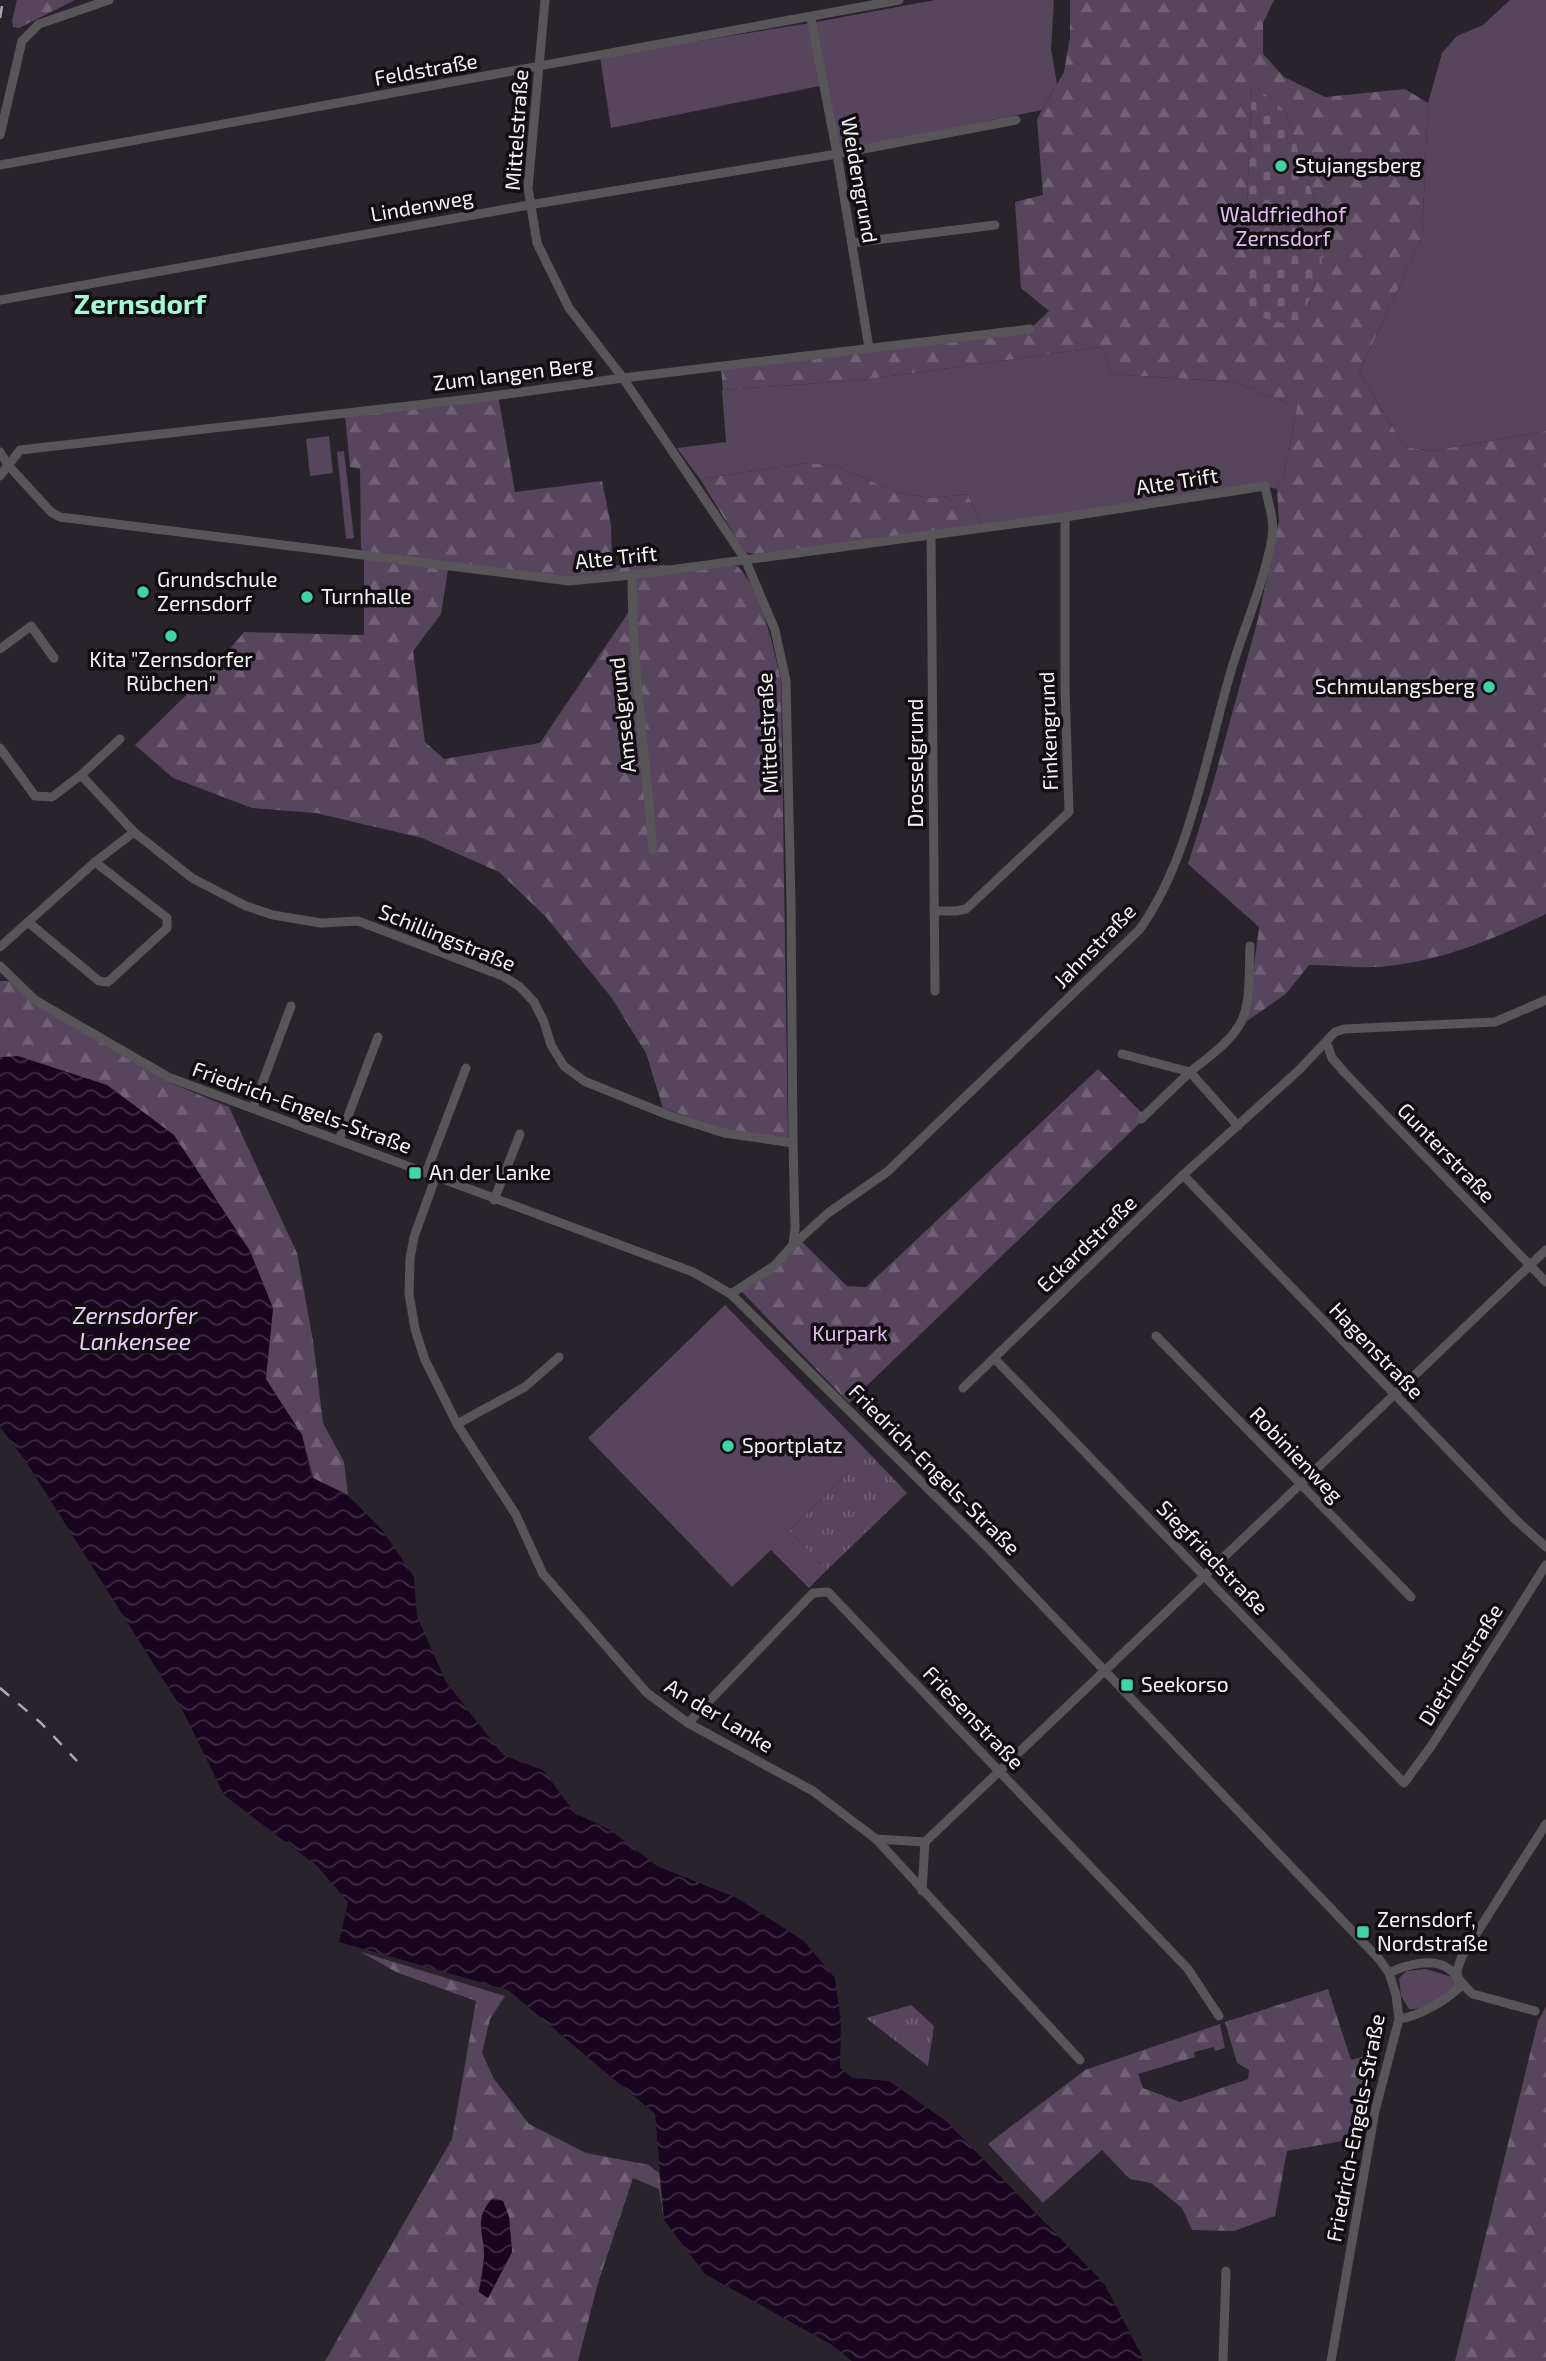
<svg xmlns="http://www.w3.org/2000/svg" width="1546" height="2361" viewBox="0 0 1546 2361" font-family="'Exo 2',sans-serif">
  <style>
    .grass { fill: #56455d }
    .forest { fill: url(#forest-firs); fill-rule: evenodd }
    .cemetery { fill: url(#cemetery-stones) }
    .park { fill: url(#park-tufts) }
    .water { fill: url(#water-waves) }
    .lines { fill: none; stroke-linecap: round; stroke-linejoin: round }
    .minor { stroke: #585559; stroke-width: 9 }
    .rail { stroke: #ada9af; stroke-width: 2.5; stroke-dasharray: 12 12; stroke-linecap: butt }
    .poi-dot { fill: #3ed4a3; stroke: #110e11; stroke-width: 2.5 }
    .labels { text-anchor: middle; stroke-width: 7; stroke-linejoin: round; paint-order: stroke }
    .street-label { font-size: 21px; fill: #f6f2f7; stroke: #110e11 }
    .poi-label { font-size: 21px; fill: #f6f2f7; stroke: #110e11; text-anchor: start }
    .park-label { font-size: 21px; fill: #e7bcf7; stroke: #110e11 }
    .water-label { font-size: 23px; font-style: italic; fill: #efcdfd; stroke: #110e11 }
    .district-label { font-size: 28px; font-weight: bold; fill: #a1fad5; stroke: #110e11 }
  </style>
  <defs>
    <pattern id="forest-firs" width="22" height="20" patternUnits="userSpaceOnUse" patternTransform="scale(1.75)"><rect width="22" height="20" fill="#56455d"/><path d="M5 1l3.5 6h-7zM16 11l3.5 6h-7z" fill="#6f6075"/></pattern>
    <pattern id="cemetery-stones" width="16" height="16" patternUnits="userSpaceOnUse" patternTransform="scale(1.75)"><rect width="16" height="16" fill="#56455d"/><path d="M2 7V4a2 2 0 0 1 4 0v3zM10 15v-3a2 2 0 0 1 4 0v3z" fill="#6f6075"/></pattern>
    <pattern id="park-tufts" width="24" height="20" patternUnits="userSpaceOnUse" patternTransform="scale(1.75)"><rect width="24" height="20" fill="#56455d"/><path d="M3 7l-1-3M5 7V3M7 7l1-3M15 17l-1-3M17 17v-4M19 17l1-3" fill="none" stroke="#6f6075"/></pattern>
    <pattern id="water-waves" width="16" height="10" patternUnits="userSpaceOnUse" patternTransform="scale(1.75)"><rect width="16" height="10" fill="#1a0521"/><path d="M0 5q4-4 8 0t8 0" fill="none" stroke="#3c2a42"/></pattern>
  </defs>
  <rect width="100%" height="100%" fill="#29242b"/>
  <g class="grass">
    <polygon points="935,0 1054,0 1051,49 1057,84 1042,110 840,150 816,22"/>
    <polygon points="1510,0 1546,0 1546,431 1432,451 1405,447 1359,372 1422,237 1428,103 1442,53 1457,36 1483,25"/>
    <polygon points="810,23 820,86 611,128 600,57"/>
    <polygon points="1102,347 1112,374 1235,382 1297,407 1283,478 1277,489 1264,486 982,527 968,494 930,498 896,492 837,466 809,463 700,479 677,448 726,442 722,390 862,380"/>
    <polygon points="329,436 333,473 310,476 306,439"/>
    <polygon points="344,451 354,538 346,539 337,452"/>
    <polygon points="725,1305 869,1453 789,1531 827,1570 809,1588 771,1550 732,1587 588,1438"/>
    <path d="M1426,1969L1455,1978L1456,1984C1447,1996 1424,2011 1409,2009L1401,1996L1399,1978L1407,1971Z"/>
  </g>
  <g class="forest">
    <polygon points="17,0 75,0 19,28 13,27 12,21"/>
    <path d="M1070,0H1274L1263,23V54L1284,77L1325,97L1405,89L1428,103L1422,237L1359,372L1405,447L1432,451L1546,431V914C1498,937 1449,958 1396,965C1368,970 1337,965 1309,965L1286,994L1247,1021L1259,927L1188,864L1212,787L1258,619L1279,521L1277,489L1283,478L1297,407L1235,382L1112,374L1102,347L862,380L723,390L721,369L1030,329L1049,311L1021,288L1015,202L1043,195L1037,119L1064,72L1070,37ZM1252,83L1286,112L1321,221L1246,313V225Z"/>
    <path d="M498,395L515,492L602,481L611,525L612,565L737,566C761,587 774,650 781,681L788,1139L724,1129L663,1108L646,1053L611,997L546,917L499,872L422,838L316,813L252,808L173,778L135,745L214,668L244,632L364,635V556L361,548L360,469L350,467L345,416ZM448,570L570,585L629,578L632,607L540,743L444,759L425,742L413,651L441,614Z"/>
    <polygon points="809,463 837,466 896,492 930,498 968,494 982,527 754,554 745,552 700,479"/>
    <polygon points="0,981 9,981 35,1004 168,1082 229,1107 297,1253 313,1340 323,1423 344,1462 348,1495 314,1480 302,1435 265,1379 273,1308 0,1058"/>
    <polygon points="1098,1069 1146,1117 849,1403 742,1292 802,1242 847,1286 866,1287"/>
    <path d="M361,1952L505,1996L490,2019L482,2053L494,2079L529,2124L586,2153L649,2165L659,2173L664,2220L659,2189L633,2178L598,2283L578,2361H325L452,2139L476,2001L396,1972ZM493,2198L503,2201L509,2217L512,2252L488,2298L479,2291Z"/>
    <polygon points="1328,1989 1351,2060 1373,2054 1358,2138 1287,2151 1275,2216 1234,2231 1192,2230 1182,2208 1151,2183 1130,2179 1102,2150 1043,2203 988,2144 1085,2070 1220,2024 1225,2048 1215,2051 1214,2047 1194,2052 1195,2057 1138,2074 1143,2088 1180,2102 1248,2079 1249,2070 1237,2063 1225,2022"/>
    <polygon points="1546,2007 1546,2361 1455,2361 1538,2021"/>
  </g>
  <polygon class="cemetery" points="1252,83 1286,112 1321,221 1322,271 1297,327 1246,313 1246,225"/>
  <g class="park">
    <polygon points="869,1453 907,1493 827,1570 789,1531"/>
    <polygon points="911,2005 934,2026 928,2066 866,2018"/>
  </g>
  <g class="water">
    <polygon points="18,1056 107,1085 174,1135 250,1251 273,1308 266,1379 302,1435 311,1477 348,1495 383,1531 414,1577 417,1616 446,1682 503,1755 543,1770 575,1813 610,1830 657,1866 737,1898 804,1941 835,1978 841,2022 840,2068 853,2078 889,2081 946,2121 1104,2283 1142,2356 1142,2361 852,2361 832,2345 705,2274 664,2220 655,2114 508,1990 339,1942 348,1902 317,1866 224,1795 182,1709 25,1460 0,1427 0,1057"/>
    <path d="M493,2198L503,2201L509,2217L512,2252L488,2298L479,2292C481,2280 484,2269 484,2257C485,2234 472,2219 493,2198Z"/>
  </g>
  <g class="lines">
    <g class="minor">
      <polyline points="545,0 528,188 537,243 569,308 623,378 745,559 775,630 786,681 791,903 793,1143 795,1228 793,1245"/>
      <polyline points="811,18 837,154 869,348"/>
      <polyline points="0,135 22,41 39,24 109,0"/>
      <polyline points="0,165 899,0"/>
      <polyline points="852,243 995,225"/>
      <polyline points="0,300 529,205 837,154 1016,120"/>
      <path d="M0,452L8,465L51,512L60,517L569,581L632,575L1065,517L1265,486C1268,504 1275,519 1272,538C1264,583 1244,627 1231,671C1207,752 1189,863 1139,930L887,1172L828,1213L793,1245L774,1266L731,1294"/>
      <polyline points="0,476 20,450 478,398 623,378 1030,329"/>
      <polyline points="931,534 935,991"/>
      <path d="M632,575C632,667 646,759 653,850"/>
      <polyline points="0,649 31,626 54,658"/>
      <polyline points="0,748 35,796 52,797 81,775 120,739"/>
      <polyline points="81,775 134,832 192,878 246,906 273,915 321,923 358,921 503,976 520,987 534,1002 544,1022 551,1045 564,1066 584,1081 668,1115 724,1133 793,1143"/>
      <polyline points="934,911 956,911 966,909 1069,812 1065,687 1065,517"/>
      <polyline points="28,922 99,981 108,982 167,928 167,918 95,862"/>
      <polyline points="0,947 95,862 134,832"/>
      <polyline points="0,966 35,1000 168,1077 693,1272 731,1294 986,1546 1379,1959 1389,1973 1396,1995 1399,2019 1375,2111 1331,2361"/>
      <polyline points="1327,1044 1332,1058 1344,1072 1546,1282"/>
      <path d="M1122,1054L1190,1072C1207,1058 1230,1043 1241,1022C1251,1004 1249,967 1250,946"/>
      <polyline points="253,1108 291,1006"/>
      <polyline points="1141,1119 1190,1072 1238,1126"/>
      <polyline points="339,1140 378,1037"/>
      <polyline points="426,1173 466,1068"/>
      <polyline points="1183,1175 1517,1521 1546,1547"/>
      <polyline points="436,1176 414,1237 410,1259 409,1294 415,1329 425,1360 457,1424 516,1515 543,1574 647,1693 688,1723 813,1791 876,1839 1080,2060"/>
      <polyline points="494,1200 520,1134"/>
      <polyline points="1156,1336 1411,1597"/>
      <polyline points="994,1358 1404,1783 1432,1745 1546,1565"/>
      <polyline points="963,1388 1183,1175 1299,1070 1335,1032 1344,1029 1495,1022 1546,1000"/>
      <polyline points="457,1424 525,1387 559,1357"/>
      <polyline points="688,1723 813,1593 828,1592 1188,1969 1219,2016"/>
      <polyline points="876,1839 925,1842 1546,1250"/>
      <polyline points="922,1891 925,1842"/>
      <path d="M1389,1973C1405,1965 1433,1957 1449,1969C1459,1976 1463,1987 1473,1994L1535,2011"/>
      <path d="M1399,2019C1420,2016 1444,2001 1460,1987L1457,1971L1462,1956L1546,1824"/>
      <polyline points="1223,2361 1226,2271"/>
    </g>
    <g class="rail">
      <polyline points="0,18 3,0"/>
      <polyline points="0,1688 41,1723 77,1761"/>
    </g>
  </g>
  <g class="poi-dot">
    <circle cx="1281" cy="166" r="7"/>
    <circle cx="143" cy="592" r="7"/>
    <circle cx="307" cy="597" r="7"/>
    <circle cx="171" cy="636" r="7"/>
    <circle cx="1489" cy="687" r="7"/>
    <rect x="408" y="1166" width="14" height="14" rx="3.5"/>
    <circle cx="728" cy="1446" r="7"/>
    <rect x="1120" y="1678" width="14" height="14" rx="3.5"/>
    <rect x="1356" y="1925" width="14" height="14" rx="3.5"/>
  </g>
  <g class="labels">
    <g class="street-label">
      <text transform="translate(426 70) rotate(-10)" y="7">Feldstraße</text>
      <text transform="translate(517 130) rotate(-86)" y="7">Mittelstraße</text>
      <text transform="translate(859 180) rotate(80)" y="7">Weidengrund</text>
      <text transform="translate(422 206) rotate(-10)" y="7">Lindenweg</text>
      <text transform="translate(513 374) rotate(-7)" y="7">Zum langen Berg</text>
      <text transform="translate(1177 482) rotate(-9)" y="7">Alte Trift</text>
      <text transform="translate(616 558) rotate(-6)" y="7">Alte Trift</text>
      <text transform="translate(623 715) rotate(-96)" y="7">Amselgrund</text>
      <text transform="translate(1049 731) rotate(-92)" y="7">Finkengrund</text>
      <text transform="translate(768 733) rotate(-93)" y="7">Mittelstraße</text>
      <text transform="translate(916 763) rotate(-90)" y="7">Drosselgrund</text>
      <text transform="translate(447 938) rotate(22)" y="7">Schillingstraße</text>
      <text transform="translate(1095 946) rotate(-46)" y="7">Jahnstraße</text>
      <text transform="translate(302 1108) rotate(20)" y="7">Friedrich-Engels-Straße</text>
      <text transform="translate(1446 1153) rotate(46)" y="7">Gunterstraße</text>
      <text transform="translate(1087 1244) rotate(-44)" y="7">Eckardstraße</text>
      <text transform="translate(1376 1351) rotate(46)" y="7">Hagenstraße</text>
      <text transform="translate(1296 1455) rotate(46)" y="7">Robinienweg</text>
      <text transform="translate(934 1470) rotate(45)" y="7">Friedrich-Engels-Straße</text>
      <text transform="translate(1212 1558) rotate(46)" y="7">Siegfriedstraße</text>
      <text transform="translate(1461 1665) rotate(-58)" y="7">Dietrichstraße</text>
      <text transform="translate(719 1716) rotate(31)" y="7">An der Lanke</text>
      <text transform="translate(973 1718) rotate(46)" y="7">Friesenstraße</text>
      <text transform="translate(1356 2128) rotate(-79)" y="7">Friedrich-Engels-Straße</text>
    </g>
    <g class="poi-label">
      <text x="1295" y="173">Stujangsberg</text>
      <text x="157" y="587">Grundschule<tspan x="157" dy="24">Zernsdorf</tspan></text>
      <text x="321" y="604">Turnhalle</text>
      <text x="171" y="667" text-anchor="middle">Kita "Zernsdorfer<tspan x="171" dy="24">Rübchen"</tspan></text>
      <text x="1475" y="694" text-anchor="end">Schmulangsberg</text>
      <text x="429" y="1180">An der Lanke</text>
      <text x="742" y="1453">Sportplatz</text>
      <text x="1141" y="1692">Seekorso</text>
      <text x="1377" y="1927">Zernsdorf,<tspan x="1377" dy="24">Nordstraße</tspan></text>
    </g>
    <g class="park-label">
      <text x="1283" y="222">Waldfriedhof<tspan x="1283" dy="24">Zernsdorf</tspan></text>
      <text x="850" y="1341">Kurpark</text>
    </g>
    <g class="water-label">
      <text x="135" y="1324">Zernsdorfer<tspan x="135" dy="26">Lankensee</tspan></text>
    </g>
    <g class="district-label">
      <text x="140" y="314">Zernsdorf</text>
    </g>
  </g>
</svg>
